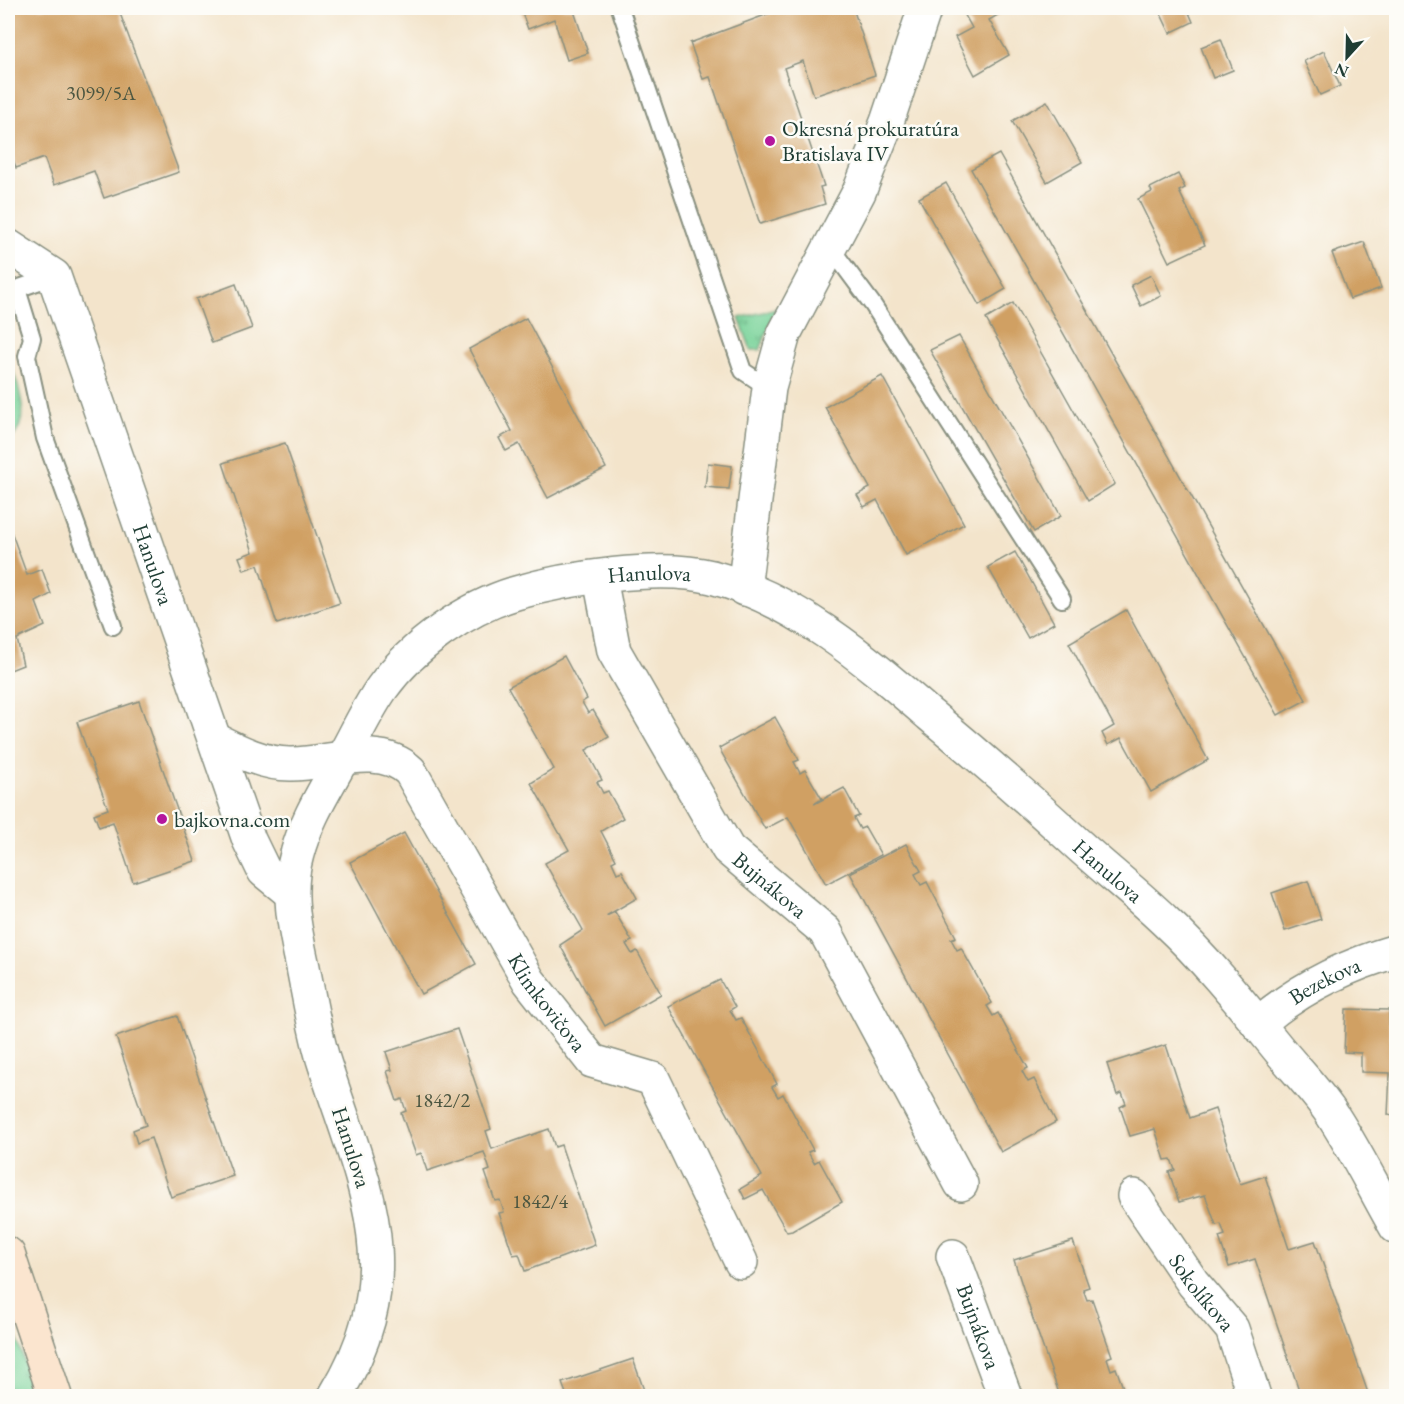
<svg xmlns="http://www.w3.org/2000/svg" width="1404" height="1404" viewBox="0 0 1404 1404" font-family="'EB Garamond',serif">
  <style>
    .grass { fill: url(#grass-tufts); stroke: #4c8867; stroke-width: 1.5 }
    .building { fill: #d0a063 }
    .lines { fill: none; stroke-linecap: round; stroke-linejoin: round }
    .service-casing { stroke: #899080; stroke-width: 20 }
    .minor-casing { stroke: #899080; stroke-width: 36 }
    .secondary-casing { stroke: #899080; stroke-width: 36 }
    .service { stroke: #fff; stroke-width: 16 }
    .minor { stroke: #fff; stroke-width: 33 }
    .secondary { stroke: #fbe5cf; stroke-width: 33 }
    .poi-dot { fill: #b5179e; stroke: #fdfcf7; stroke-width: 2 }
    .labels { text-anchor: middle; stroke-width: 5; stroke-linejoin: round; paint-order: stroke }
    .number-label { font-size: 20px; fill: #4b5640 }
    .poi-label { font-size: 22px; fill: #1f3d34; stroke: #fdfcf7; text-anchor: start }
    .street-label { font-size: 22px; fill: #1f3d34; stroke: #fdfcf7 }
  </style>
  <defs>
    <pattern id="grass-tufts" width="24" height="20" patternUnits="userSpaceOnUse" patternTransform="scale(1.5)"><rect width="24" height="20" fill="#79d39a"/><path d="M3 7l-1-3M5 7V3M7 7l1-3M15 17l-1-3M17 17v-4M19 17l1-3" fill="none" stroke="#63ac7e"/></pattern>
  </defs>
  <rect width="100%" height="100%" fill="#fdfcf7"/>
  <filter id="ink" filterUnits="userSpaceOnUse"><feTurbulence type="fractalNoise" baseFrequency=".0167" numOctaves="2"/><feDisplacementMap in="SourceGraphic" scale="12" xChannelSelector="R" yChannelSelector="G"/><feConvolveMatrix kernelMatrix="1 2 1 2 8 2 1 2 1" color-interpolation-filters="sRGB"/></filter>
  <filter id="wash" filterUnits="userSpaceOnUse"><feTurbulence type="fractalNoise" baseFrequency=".008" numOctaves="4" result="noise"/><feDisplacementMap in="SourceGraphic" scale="24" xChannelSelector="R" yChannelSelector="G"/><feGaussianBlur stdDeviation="1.35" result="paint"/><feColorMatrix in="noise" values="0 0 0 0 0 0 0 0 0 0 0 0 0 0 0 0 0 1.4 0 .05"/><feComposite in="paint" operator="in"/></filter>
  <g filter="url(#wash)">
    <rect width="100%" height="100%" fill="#f3e4cb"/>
    <g class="grass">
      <polygon points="776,309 760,350 751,350 739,318"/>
      <path d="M8,357C18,385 34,419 8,443Z"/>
      <polygon points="8,1309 35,1396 8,1396"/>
    </g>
    <g id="blocks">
      <g class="building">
        <polygon points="8,8 118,8 179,172 104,198 94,171 54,185 44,158 16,168 8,143"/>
        <polygon points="520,8 573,8 588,53 567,60 554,19 528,29"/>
        <polygon points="784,8 853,8 875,75 814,96 803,61 784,68 824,186 820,187 825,204 760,224 710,77 703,79 690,43"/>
        <polygon points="961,8 1008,9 989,20 1009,55 975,75 955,37 972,28"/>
        <polygon points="1158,8 1187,8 1193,22 1170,33"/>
        <polygon points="1221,39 1233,70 1213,78 1201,47"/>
        <polygon points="1324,51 1340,86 1320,95 1304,61"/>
        <polygon points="1047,101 1082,162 1047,182 1012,121"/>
        <polygon points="999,154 1306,700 1278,715 971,169"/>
        <polygon points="1178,174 1185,188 1179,191 1205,245 1169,262 1138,199 1152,192 1150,188"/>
        <polygon points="946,183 1006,289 979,305 919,198"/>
        <polygon points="1364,242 1381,288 1350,299 1332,253"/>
        <polygon points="1151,275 1161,296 1141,306 1131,285"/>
        <polygon points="236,284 252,328 212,343 196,299"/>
        <polygon points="1013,303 1115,484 1088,501 986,319"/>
        <polygon points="526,318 606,468 548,498 519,444 506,451 499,438 512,431 469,349"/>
        <polygon points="959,336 1061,516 1034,532 930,350"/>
        <polygon points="882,376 964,524 906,555 877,500 864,507 857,495 870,488 825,407"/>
        <polygon points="285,443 340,603 277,624 258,565 244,570 239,557 253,552 223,463"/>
        <polygon points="708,463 732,466 729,489 705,487"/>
        <polygon points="8,523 27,575 42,569 51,594 36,602 45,626 17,639 23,665 8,671"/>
        <polygon points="1015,552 1054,623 1028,638 988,567"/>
        <polygon points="1126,610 1208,760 1151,792 1121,738 1108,745 1102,733 1114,726 1069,643"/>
        <polygon points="564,656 587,699 582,702 588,713 593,710 609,737 586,750 602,780 597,782 603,793 608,791 623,818 601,831 616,860 612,862 617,873 622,871 637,898 606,916 615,912 632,941 626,944 632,954 637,951 661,994 605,1026 560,945 583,930 545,863 569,850 531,783 554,769 508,687"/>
        <polygon points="139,701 195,861 133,882 113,822 99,827 94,814 108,809 77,722"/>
        <polygon points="775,717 799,760 794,762 800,773 805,770 822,799 814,804 844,788 859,816 854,818 860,829 865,827 881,855 826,884 788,817 765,829 719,748"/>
        <polygon points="404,833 476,964 421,994 350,862"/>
        <polygon points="906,844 921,871 915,874 921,885 927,882 956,937 951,939 957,950 961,948 992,1003 987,1006 993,1016 998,1013 1028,1068 1022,1071 1028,1082 1034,1079 1056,1122 1001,1152 850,873"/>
        <polygon points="1308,881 1321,919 1285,931 1272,893"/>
        <polygon points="720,980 735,1007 730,1010 736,1020 741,1018 777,1084 772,1087 778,1097 783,1094 813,1150 808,1152 814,1163 819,1160 842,1202 792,1231 787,1232 763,1190 745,1199 740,1189 762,1176 668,1006"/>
        <polygon points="1346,1009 1389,1010 1390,1040 1396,1040 1396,1116 1388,1115 1390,1073 1361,1072 1361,1053 1344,1052"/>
        <polygon points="177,1016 233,1176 171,1197 151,1138 137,1143 133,1130 146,1125 116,1037"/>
        <polygon points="457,1029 491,1129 486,1131 492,1149 549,1129 555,1147 561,1145 595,1245 525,1271 519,1254 513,1255 499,1213 504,1212 500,1200 495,1201 485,1172 490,1170 484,1152 427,1171 421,1153 416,1155 401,1113 406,1111 402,1099 397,1101 387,1071 392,1070 386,1052"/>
        <polygon points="1166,1045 1190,1118 1215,1109 1240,1184 1265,1176 1289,1249 1315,1241 1369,1396 1301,1396 1255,1259 1229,1267 1219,1237 1225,1235 1221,1224 1216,1225 1205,1195 1179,1202 1169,1172 1175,1170 1171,1159 1165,1160 1155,1129 1130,1136 1120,1107 1126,1104 1122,1093 1117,1095 1107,1064"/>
        <polygon points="1073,1241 1089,1287 1083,1289 1087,1300 1092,1299 1112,1356 1107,1358 1111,1370 1116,1368 1126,1396 1060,1396 1033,1319 1014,1260"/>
        <polygon points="633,1359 646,1396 567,1396 562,1383"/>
      </g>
    </g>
  </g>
  <g filter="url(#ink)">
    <use href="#blocks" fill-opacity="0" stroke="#899080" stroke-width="1.5"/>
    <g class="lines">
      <defs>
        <g id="service">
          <polyline points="620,8 743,371 769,388"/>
          <polyline points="830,247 873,305 1062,599"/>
          <polyline points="17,289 32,338 27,356 45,438 113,626"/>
          <polyline points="8,292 54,276"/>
        </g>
        <g id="minor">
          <path id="s1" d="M8,246L54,276L249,840L264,871L291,893"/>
          <path id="s2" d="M600,578L614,651L728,849L825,931L961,1184"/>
          <polyline points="744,589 769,388 784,334 859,192 887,122 925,8"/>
          <path id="s3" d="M216,740C240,752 264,764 290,764C328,765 378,741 410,771L529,981L592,1061L653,1079L741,1262"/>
          <path id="s4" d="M1258,1024C1299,988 1344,966 1396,951"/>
          <path id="s5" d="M1134,1196L1193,1283L1232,1329L1254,1396"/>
          <path id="s6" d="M953,1256L1005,1396"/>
          <path id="s7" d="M335,1396C412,1270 363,1185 323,1059C314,1029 309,997 303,967C295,930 286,892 297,854C306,820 324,792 341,761C355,736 366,711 382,688C413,645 466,608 516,593C567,578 660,564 712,577C797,600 865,659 930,715C978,755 1025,796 1071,838C1102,867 1135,892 1165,921C1206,959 1241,1003 1276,1046C1293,1067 1313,1087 1329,1110C1354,1147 1374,1189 1396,1227"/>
        </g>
        <polyline id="secondary" points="8,1254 55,1396"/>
      </defs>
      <use href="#service" class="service-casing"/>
      <use href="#minor" class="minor-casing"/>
      <use href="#secondary" class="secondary-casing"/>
      <use href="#service" class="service"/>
      <use href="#minor" class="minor"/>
      <use href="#secondary" class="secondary"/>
    </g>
  </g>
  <g class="poi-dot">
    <circle cx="770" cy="141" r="6"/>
    <circle cx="162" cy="819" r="6"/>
  </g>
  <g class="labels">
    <g class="number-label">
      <text x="101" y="100">3099/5A</text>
      <text x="442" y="1107">1842/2</text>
      <text x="540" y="1208">1842/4</text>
    </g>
    <g class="poi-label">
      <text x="782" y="136">Okresná prokuratúra<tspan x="782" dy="25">Bratislava IV</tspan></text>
      <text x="174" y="827">bajkovna.com</text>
    </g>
    <g class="street-label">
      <text dy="8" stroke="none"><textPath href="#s1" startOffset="360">Hanulova</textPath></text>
      <text dy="8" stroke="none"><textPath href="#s7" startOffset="1050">Hanulova</textPath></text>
      <text dy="8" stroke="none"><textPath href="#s7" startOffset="1610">Hanulova</textPath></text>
      <text dy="8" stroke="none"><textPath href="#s2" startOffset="358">Bujnákova</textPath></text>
      <text dy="8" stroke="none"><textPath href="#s4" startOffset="80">Bezekova</textPath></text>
      <text dy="8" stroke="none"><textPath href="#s3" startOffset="472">Klimkovičova</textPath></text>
      <text transform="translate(352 1147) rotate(72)" y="8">Hanulova</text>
      <text dy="8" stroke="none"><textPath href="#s5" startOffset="118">Sokolíkova</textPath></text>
      <text dy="8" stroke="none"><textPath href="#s6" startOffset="75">Bujnákova</textPath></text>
    </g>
  </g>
  <rect width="1404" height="1404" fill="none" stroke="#fdfcf7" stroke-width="30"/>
  <g transform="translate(1347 57) rotate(202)" stroke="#fdfcf7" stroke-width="4.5" paint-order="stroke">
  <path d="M0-4.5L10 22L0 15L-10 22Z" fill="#1f3d34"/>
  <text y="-9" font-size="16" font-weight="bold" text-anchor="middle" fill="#1f3d34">N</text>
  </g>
</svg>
